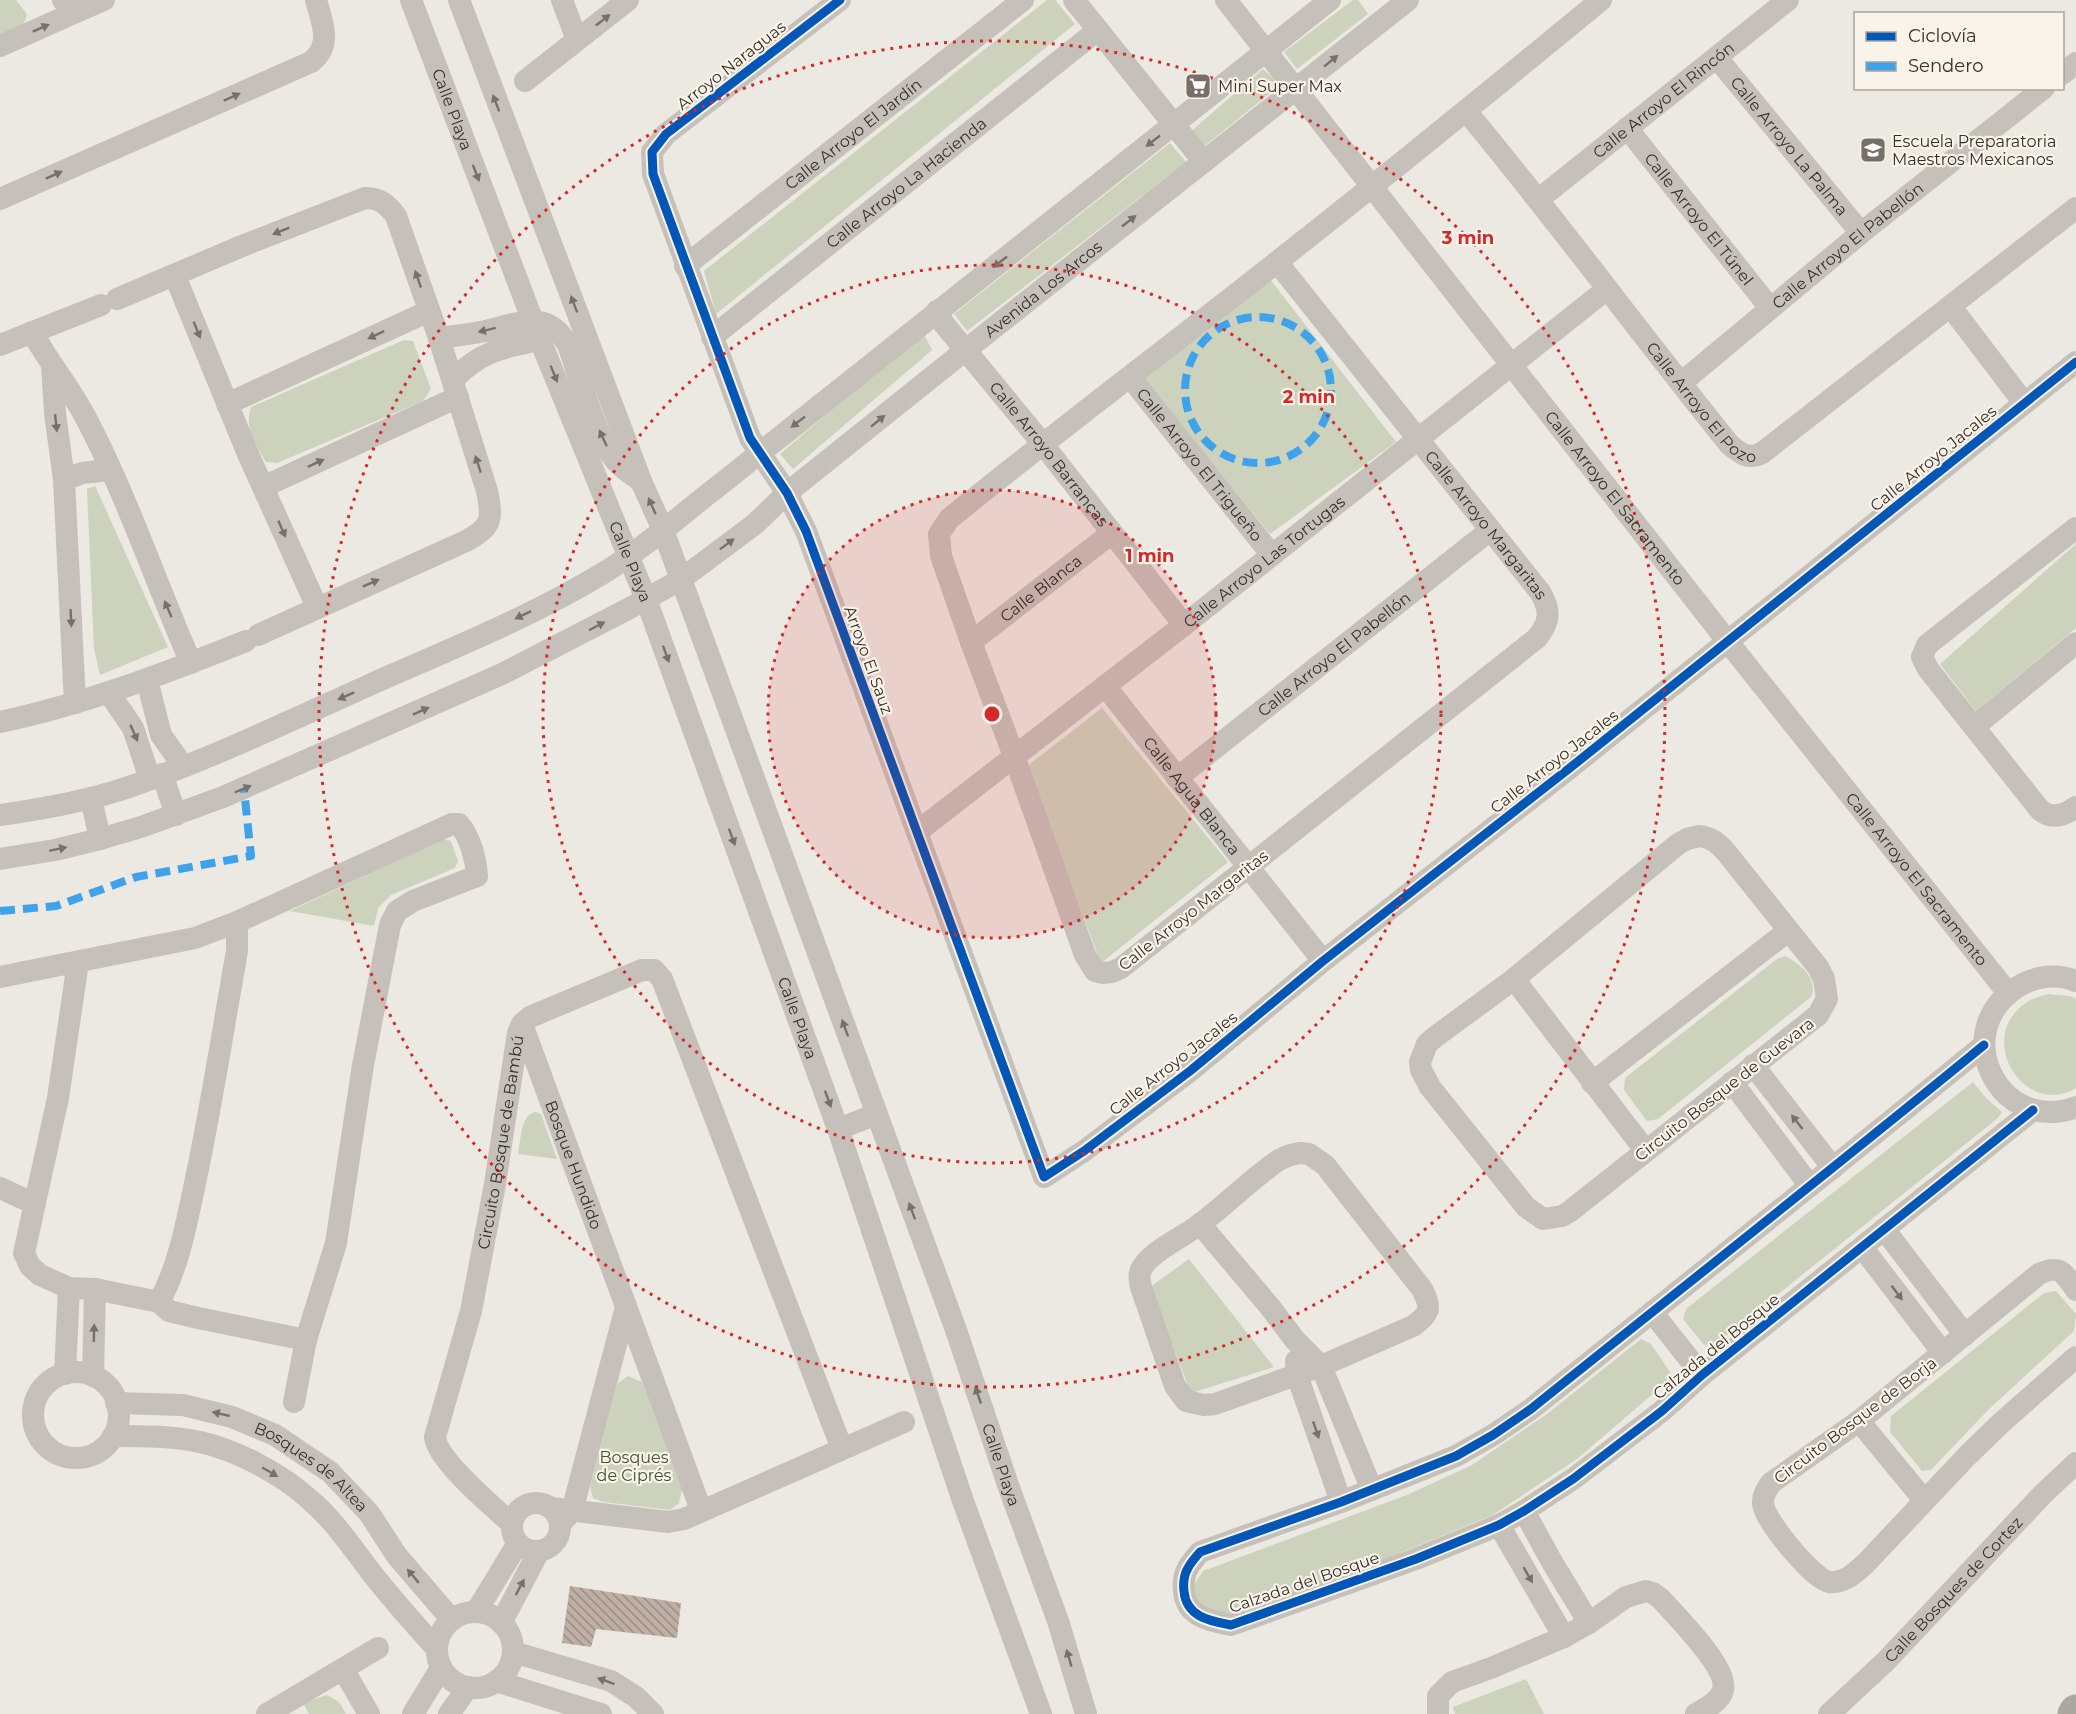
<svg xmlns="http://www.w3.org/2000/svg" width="2076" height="1714" viewBox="0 0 2076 1714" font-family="Montserrat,sans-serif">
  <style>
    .green { fill: #ccd2bc }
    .building { fill: url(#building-back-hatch) }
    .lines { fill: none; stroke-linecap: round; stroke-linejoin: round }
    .minor { stroke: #c6c0ba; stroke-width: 22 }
    .highway { stroke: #aba7a1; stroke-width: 33 }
    .quiet { stroke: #3fa3eb; stroke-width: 8; stroke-dasharray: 15 8; stroke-linecap: butt }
    .cycleway-casing { stroke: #f9f3e9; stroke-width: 13 }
    .cycleway { stroke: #0057b8; stroke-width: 9 }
    .oneway { fill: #77706a }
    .ring { fill: none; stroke: #d62828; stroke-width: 3; stroke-dasharray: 3 6 }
    .labels { text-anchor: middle; stroke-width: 4.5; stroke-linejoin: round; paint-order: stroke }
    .street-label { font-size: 16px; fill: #362e29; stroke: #f9f3e9 }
    .poi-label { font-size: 16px; fill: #362e29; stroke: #f9f3e9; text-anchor: start }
    .park-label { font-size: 16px; fill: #42542d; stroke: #f9f3e9 }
    .centre { fill: #d62828; stroke: #f9f3e9; stroke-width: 3 }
    .ring-label { font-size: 18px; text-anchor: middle; font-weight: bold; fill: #d62828; stroke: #f9f3e9; stroke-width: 4.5; stroke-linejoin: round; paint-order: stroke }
  </style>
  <defs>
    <pattern id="building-back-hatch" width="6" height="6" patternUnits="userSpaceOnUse" patternTransform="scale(1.5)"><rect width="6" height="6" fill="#bfaea4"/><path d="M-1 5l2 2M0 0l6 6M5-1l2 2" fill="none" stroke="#9c8e86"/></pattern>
  </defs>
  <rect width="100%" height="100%" fill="#ece8e2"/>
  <g class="green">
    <polygon points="0,0 16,0 27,14 23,26 0,36"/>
    <polygon points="1047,0 1055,0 1075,24 716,314 704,271"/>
    <polygon points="1353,0 1358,0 1368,14 1297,69 1284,52"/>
    <polygon points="1263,69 1280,85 1202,148 1190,132"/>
    <polygon points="1170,143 1186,162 967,331 954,314"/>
    <polygon points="1269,278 1396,442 1270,534 1141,375"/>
    <polygon points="923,332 932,350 793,469 780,454"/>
    <path d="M404,340L413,341L431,389L423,401L277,463L266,462C255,444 244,428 251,407Z"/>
    <polygon points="95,486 168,647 100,675 94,649 87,489"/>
    <polygon points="2076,544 2076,628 1976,711 1940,664"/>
    <polygon points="1102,708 1228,862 1101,963 1026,767"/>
    <polygon points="444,839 451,841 458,861 455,868 391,895 378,908 374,926 290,911"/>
    <path d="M1785,956C1800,963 1819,980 1811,997L1658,1119L1647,1121L1624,1090L1625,1078L1777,959Z"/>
    <path d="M2048,994L2070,996L2076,999V1088C2025,1119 1973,1038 2027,1002C2033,998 2042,996 2048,994Z"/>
    <polygon points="1973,1082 1986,1098 2002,1112 1998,1118 1717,1343 1704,1345 1683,1319 1686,1309"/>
    <path d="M536,1112L541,1114L557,1159L518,1154C521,1141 520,1114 536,1112Z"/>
    <polygon points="1189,1259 1274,1367 1191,1393 1150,1287"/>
    <polygon points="2056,1291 2076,1314 2074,1331 1988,1410 1931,1470 1922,1471 1890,1432 1891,1416 2044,1293"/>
    <polygon points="1641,1339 1651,1344 1670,1372 1669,1380 1577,1459 1493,1515 1395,1555 1235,1613 1209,1614 1190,1591 1203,1571 1407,1495 1472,1465 1547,1414"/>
    <polygon points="628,1376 642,1382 682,1489 679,1503 670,1510 604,1502 593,1498 590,1487 617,1384"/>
    <polygon points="1526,1679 1544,1714 1455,1714 1453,1707"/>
    <polygon points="327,1695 339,1702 346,1714 309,1714 303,1703"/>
  </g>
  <polygon class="building" points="570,1586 681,1603 677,1638 596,1629 591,1647 562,1643"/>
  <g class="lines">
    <g class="minor">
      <polyline points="63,0 83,9 104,0"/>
      <path id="s1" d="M411,0L540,340L646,599L838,1129L963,1501L1041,1714"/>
      <path id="s2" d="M459,0L641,481L663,530L956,1330L1008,1485L1058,1621L1086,1714"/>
      <polyline points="562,0 577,40"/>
      <polyline points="840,0 666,134 652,152 653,174 750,438 787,493 806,531 1044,1177 1084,1151 1190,1071 1323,961 1571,767 2076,362"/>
      <polyline points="1074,0 1204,162"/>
      <path id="s3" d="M1226,0L1728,642L2008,993"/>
      <polyline points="0,46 83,9"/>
      <path id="s4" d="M1717,58L1861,233"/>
      <polyline points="2062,74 2076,63"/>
      <polyline points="525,81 628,0"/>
      <path id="s5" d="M1466,111C1557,220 1641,335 1730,445C1741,454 1749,460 1762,453L2076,208"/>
      <path id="s6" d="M1627,128L1770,308"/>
      <path d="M0,199L311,62C333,45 322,22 316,0"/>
      <path id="s7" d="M1539,199L1788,0"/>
      <path id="s8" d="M1277,262L1540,592C1551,610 1550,622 1537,638L1121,968L1112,972L1103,973L1095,971L1085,955L1014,756L971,642L941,556L939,534L949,519C1057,431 1168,348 1277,262C1386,176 1494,88 1601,0"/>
      <path id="s9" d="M685,266L1023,0"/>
      <polyline points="175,276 248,454 317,607"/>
      <path d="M117,299L242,246L365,198C380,198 387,204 396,216L439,338L487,491C493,519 492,527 466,541L258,635"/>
      <polyline points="1951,307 2024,403"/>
      <path id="s10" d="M937,311L944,324L1042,443L1184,625"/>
      <path d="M32,332C49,363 72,390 88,422C128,499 156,583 191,663"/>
      <path id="s11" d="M712,337L1098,30"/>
      <path d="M439,338C455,336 470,334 486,331C518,323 548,309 568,345C579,375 596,439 616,461C623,469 632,475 641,481"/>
      <polyline points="0,345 101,305"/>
      <polyline points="52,366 55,413 64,480 75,703"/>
      <path id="s12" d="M1130,377L1271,554"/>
      <path d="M453,380C479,352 503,347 540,340"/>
      <path id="s13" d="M1681,383L1861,233L2044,88"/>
      <polyline points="227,404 429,311"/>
      <polyline points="64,480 82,473 109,470"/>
      <polyline points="263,487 458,397"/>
      <path d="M2076,528L1927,645L1922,657L1928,669L2040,810C2052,820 2065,815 2076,807"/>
      <path id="s14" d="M971,642L1112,533"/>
      <polyline points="147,680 161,735 183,766"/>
      <path id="s15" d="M1105,686L1323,961"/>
      <polyline points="109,693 133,728 150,779"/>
      <path d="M0,722C85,704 166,673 246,641"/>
      <polyline points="1974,727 2076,643"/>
      <polyline points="162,774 176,815"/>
      <path id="s16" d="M1177,778L1489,531"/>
      <polyline points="91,798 100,839"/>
      <path d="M0,815C43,809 88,801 129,787C213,758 294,719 376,682C453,648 533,616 605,572C647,546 683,513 721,484L1330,0"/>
      <path id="s17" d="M917,832L1184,625L1607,289"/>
      <path d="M1699,836C1711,837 1718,843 1726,852L1818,967L1824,979L1827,999L1818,1015L1569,1212L1562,1216L1543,1219L1526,1207L1430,1087L1421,1070L1420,1062L1427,1044L1435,1037L1514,979L1678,844L1687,839Z"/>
      <path id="s18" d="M0,859L55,850L100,839L141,827L223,797L502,674L628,609L680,580L755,524L787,493L967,349L1408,0"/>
      <polyline points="78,962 58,1098 24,1253 30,1266 40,1275 69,1288 95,1289 159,1302 169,1311 198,1318 306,1340"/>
      <path d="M0,977L195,938L237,922L452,824H459C470,837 476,858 477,876L413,901L397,911L390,925L363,1065L336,1243L306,1340L294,1402"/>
      <polyline points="1514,979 1645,1150"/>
      <path d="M2076,981C2057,973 2036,976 2019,986C1946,1031 2000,1136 2076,1107"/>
      <path id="s19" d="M522,1024L701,1510"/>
      <path d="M1984,1045C1834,1168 1682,1288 1531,1409L1493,1435L1456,1456L1341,1502L1200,1552C1196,1557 1191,1562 1188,1568C1184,1574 1183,1584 1184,1591C1186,1617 1210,1621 1231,1625L1416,1559L1499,1525L1524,1511L1573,1479L1662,1411L1702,1375L2033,1110"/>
      <polyline points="1753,1065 1833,1168"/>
      <polyline points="1732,1082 1810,1186"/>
      <polyline points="1592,1083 1788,931"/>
      <polyline points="838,1129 877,1114"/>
      <path d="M1301,1153L1309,1154L1325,1165L1422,1289C1432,1308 1430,1314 1413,1326L1321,1366L1215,1404L1204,1405L1186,1401L1175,1386L1141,1287C1139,1279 1138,1272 1144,1265C1154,1250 1185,1236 1200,1224C1227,1204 1251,1179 1279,1160C1286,1156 1293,1154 1301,1153Z"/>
      <polyline points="0,1188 35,1204"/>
      <polyline points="1200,1224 1270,1307 1295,1340 1321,1366 1372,1490"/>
      <polyline points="1884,1229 1965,1335"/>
      <polyline points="1862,1247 1943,1353"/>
      <path d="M2076,1290C2064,1273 2060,1264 2039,1274L1859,1421L1771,1483C1767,1489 1762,1496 1763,1504C1765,1521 1813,1579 1829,1582C1844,1584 1856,1572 1866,1563L1967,1456L2001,1423L2076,1357"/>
      <path d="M159,1302C178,1268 186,1226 194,1188C211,1109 223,1030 237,951V922"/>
      <polyline points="1652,1312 1702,1375"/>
      <polyline points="1296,1361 1297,1375 1341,1502"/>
      <circle cx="76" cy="1415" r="43"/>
      <polyline points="65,1374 69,1288"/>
      <polyline points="93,1376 95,1289"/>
      <path id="s20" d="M116,1403L183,1405L232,1417L275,1435L330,1472L369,1513L397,1556L452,1620"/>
      <polyline points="1859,1421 1924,1500"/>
      <path d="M113,1436C142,1436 172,1436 200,1442C236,1450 282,1474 309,1499C335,1521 353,1549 374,1576C394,1601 415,1625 437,1649"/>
      <circle cx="536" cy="1527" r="24"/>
      <polyline points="551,1508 668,1522 684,1519 904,1422"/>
      <polyline points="1524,1511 1552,1562 1589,1623"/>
      <polyline points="562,1522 572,1511 626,1307"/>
      <path id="s21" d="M512,1524C493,1507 437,1460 435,1437L471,1311L495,1184L518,1033L522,1024L530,1017L642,970H654L662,979L842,1449"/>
      <polyline points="1499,1525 1564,1637"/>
      <polyline points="476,1612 518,1543"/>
      <circle cx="475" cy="1650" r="38"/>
      <polyline points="501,1623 539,1551"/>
      <polyline points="513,1652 611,1681 636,1697 653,1714"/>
      <polyline points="343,1669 369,1714"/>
      <polyline points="496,1681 601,1714"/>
      <polyline points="267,1714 378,1648"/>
      <polyline points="413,1714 441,1668"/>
      <polyline points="449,1714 468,1687"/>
      <path d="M1438,1714V1696L1452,1682L1491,1668L1564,1637L1589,1623L1626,1597L1646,1591L1653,1593L1661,1599C1676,1616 1729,1668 1723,1690C1720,1702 1706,1708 1696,1714"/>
      <path id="s22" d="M1829,1714L1886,1661L2043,1494L2076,1463"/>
    </g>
    <polyline class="highway" points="2074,1714 2076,1711"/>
    <g class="quiet">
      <circle cx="1258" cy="390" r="73"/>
      <polyline points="0,911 56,906 136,877 251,856 244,789"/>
    </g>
    <defs>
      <g id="cycleway">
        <polyline points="840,0 666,134 652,152 653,174 750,438 787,493 806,531 1044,1177 1084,1151 1190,1071 1323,961 1571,767 2076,362"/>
        <path d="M1984,1045C1834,1168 1682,1288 1531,1409L1493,1435L1456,1456L1341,1502L1200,1552C1196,1557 1191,1562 1188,1568C1184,1574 1183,1584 1184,1591C1186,1617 1210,1621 1231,1625L1416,1559L1499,1525L1524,1511L1573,1479L1662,1411L1702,1375L2033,1110"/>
      </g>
    </defs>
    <use href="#cycleway" class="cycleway-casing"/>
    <use href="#cycleway" class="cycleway"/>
  </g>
  <defs><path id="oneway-solid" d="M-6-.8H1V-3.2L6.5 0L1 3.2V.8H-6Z" transform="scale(1.5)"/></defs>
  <g class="oneway">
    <use href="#oneway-solid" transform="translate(603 20) rotate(-38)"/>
    <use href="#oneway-solid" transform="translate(41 28) rotate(-24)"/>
    <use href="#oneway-solid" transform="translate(1331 61) rotate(-39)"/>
    <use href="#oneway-solid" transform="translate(232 97) rotate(-24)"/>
    <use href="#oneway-solid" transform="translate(496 103) rotate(-111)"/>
    <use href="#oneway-solid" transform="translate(1153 141) rotate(142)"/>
    <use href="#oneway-solid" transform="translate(476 173) rotate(69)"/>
    <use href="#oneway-solid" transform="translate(54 175) rotate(-24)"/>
    <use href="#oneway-solid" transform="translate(1129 221) rotate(-38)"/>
    <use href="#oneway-solid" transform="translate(281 231) rotate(158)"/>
    <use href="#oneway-solid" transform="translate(1000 262) rotate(142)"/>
    <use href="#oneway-solid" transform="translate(418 279) rotate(-109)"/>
    <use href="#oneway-solid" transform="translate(574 304) rotate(-111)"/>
    <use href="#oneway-solid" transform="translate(197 330) rotate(68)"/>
    <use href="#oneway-solid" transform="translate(487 330) rotate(166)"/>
    <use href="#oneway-solid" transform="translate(376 335) rotate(155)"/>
    <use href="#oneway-solid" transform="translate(554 374) rotate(68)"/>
    <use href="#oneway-solid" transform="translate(878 421) rotate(-39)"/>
    <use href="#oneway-solid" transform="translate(798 422) rotate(142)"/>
    <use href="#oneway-solid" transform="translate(56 423) rotate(84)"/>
    <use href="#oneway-solid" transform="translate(603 438) rotate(-115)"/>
    <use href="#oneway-solid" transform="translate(316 463) rotate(-25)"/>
    <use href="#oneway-solid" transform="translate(478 464) rotate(-108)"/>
    <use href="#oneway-solid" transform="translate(652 506) rotate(-114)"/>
    <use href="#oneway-solid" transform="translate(282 529) rotate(66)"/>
    <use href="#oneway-solid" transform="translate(727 544) rotate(-37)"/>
    <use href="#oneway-solid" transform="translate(371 583) rotate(-24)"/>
    <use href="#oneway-solid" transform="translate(168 609) rotate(-113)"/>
    <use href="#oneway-solid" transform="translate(523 615) rotate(154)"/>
    <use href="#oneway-solid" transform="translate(71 618) rotate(87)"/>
    <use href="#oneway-solid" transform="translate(597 626) rotate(-28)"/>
    <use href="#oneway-solid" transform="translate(666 654) rotate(70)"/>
    <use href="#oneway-solid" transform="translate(346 696) rotate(156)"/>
    <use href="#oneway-solid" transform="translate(421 711) rotate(-24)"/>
    <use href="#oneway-solid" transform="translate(134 733) rotate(66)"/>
    <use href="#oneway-solid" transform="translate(243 789) rotate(-23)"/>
    <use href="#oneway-solid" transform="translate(732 837) rotate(70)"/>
    <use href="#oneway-solid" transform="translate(58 849) rotate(-12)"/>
    <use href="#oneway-solid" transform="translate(845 1028) rotate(-110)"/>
    <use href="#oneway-solid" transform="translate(828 1099) rotate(70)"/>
    <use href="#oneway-solid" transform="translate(1797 1122) rotate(-128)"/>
    <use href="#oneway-solid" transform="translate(912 1211) rotate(-110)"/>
    <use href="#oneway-solid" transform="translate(1897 1293) rotate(53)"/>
    <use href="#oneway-solid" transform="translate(94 1333) rotate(-89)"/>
    <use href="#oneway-solid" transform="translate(978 1395) rotate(-109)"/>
    <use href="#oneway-solid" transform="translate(221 1414) rotate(-167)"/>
    <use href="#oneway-solid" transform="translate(1316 1430) rotate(71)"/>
    <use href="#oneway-solid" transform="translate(270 1472) rotate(30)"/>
    <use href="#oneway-solid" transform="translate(1528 1575) rotate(60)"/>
    <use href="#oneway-solid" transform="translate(413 1576) rotate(-130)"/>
    <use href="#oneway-solid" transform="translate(520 1587) rotate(-62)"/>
    <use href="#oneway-solid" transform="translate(1069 1658) rotate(-106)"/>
    <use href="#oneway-solid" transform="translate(606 1681) rotate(-160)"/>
  </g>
  <circle cx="992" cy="714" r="224" fill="#d62828" fill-opacity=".12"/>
  <g class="ring">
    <circle cx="992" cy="714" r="224"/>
    <circle cx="992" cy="714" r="449"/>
    <circle cx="992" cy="714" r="673"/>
  </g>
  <defs>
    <symbol id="supermarket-square" viewBox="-11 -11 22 22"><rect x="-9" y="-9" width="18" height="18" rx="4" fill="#766f6a" stroke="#f9f3e9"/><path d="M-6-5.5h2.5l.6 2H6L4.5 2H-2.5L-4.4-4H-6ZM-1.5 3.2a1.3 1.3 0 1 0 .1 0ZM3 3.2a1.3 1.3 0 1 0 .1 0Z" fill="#fff"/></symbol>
    <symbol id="school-square" viewBox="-11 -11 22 22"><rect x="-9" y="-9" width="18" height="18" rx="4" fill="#766f6a" stroke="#f9f3e9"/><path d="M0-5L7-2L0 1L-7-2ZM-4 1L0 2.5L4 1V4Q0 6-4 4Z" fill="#fff"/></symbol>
  </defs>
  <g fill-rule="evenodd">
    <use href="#supermarket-square" x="1183" y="71" width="30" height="30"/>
    <use href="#school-square" x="1858" y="135" width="30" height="30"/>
  </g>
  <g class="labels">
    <g class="street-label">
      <text transform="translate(731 65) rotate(-38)" y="6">Arroyo Naraguas</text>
      <text dy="6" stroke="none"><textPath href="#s7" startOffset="159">Calle Arroyo El Rincón</textPath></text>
      <text dy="6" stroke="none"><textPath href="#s1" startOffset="117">Calle Playa</textPath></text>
      <text dy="6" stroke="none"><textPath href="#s9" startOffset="214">Calle Arroyo El Jardín</textPath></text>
      <text dy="6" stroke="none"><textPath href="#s4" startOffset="114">Calle Arroyo La Palma</textPath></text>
      <text dy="6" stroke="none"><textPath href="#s11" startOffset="248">Calle Arroyo La Hacienda</textPath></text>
      <text dy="6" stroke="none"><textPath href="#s6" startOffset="116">Calle Arroyo El Túnel</textPath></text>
      <text dy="6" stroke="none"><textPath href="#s13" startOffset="216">Calle Arroyo El Pabellón</textPath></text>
      <text dy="6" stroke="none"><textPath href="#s18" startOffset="1204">Avenida Los Arcos</textPath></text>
      <text dy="6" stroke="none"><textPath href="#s5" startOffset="376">Calle Arroyo El Pozo</textPath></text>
      <text dy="6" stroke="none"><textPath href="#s10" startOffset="182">Calle Arroyo Barrancas</textPath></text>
      <text transform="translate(1933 458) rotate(-39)" y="6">Calle Arroyo Jacales</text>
      <text dy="6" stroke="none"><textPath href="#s12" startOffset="112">Calle Arroyo El Trigueño</textPath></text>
      <text dy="6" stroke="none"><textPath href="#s3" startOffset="632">Calle Arroyo El Sacramento</textPath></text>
      <text dy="6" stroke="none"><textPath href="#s8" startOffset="336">Calle Arroyo Margaritas</textPath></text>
      <text dy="6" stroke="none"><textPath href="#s1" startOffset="603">Calle Playa</textPath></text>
      <text dy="6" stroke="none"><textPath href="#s17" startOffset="440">Calle Arroyo Las Tortugas</textPath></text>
      <text dy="6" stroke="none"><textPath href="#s14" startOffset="88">Calle Blanca</textPath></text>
      <text dy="6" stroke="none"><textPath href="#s16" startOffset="200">Calle Arroyo El Pabellón</textPath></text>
      <text transform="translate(869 660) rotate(70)" y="6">Arroyo El Sauz</text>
      <text transform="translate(1554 761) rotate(-38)" y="6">Calle Arroyo Jacales</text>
      <text dy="6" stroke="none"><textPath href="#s15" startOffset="140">Calle Agua Blanca</textPath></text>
      <text dy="6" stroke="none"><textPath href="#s3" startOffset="1118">Calle Arroyo El Sacramento</textPath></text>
      <text transform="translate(1193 910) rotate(-38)" y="6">Calle Arroyo Margaritas</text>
      <text dy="6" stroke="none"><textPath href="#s1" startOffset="1089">Calle Playa</textPath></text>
      <text transform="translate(1173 1063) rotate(-38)" y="6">Calle Arroyo Jacales</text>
      <text transform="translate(1724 1089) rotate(-38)" y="6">Circuito Bosque de Guevara</text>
      <text dy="6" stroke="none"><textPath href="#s21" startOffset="420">Circuito Bosque de Bambú</textPath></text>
      <text dy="6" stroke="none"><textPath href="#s19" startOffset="150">Bosque Hundido</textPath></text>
      <text transform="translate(1716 1346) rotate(-39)" y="6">Calzada del Bosque</text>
      <text transform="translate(1855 1420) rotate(-37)" y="6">Circuito Bosque de Borja</text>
      <text dy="6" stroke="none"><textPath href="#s2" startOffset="1562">Calle Playa</textPath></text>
      <text dy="6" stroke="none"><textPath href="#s20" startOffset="212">Bosques de Altea</textPath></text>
      <text transform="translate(1304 1582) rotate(-19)" y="6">Calzada del Bosque</text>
      <text dy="6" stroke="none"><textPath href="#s22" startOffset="176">Calle Bosques de Cortez</textPath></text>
    </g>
    <g class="poi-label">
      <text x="1218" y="92">Mini Super Max</text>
      <text x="1892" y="147">Escuela Preparatoria<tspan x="1892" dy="18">Maestros Mexicanos</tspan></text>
    </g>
    <g class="park-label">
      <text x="634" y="1463">Bosques<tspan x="634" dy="18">de Ciprés</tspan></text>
    </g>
  </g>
  <circle cx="992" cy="714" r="9" class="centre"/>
  <g class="ring-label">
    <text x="1468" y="244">3 min</text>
    <text x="1309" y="403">2 min</text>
    <text x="1150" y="562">1 min</text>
  </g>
  <rect x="1854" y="12" width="210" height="78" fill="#f9f3e9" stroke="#aba49c" stroke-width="1.5"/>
  <rect x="1866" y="32" width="30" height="9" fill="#0057b8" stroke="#aba49c" stroke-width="1.5"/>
  <text x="1908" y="42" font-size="18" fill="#362e29">Ciclovía</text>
  <rect x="1866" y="62" width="30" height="9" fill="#3fa3eb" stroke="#aba49c" stroke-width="1.5"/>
  <text x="1908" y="72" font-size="18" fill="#362e29">Sendero</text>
</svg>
